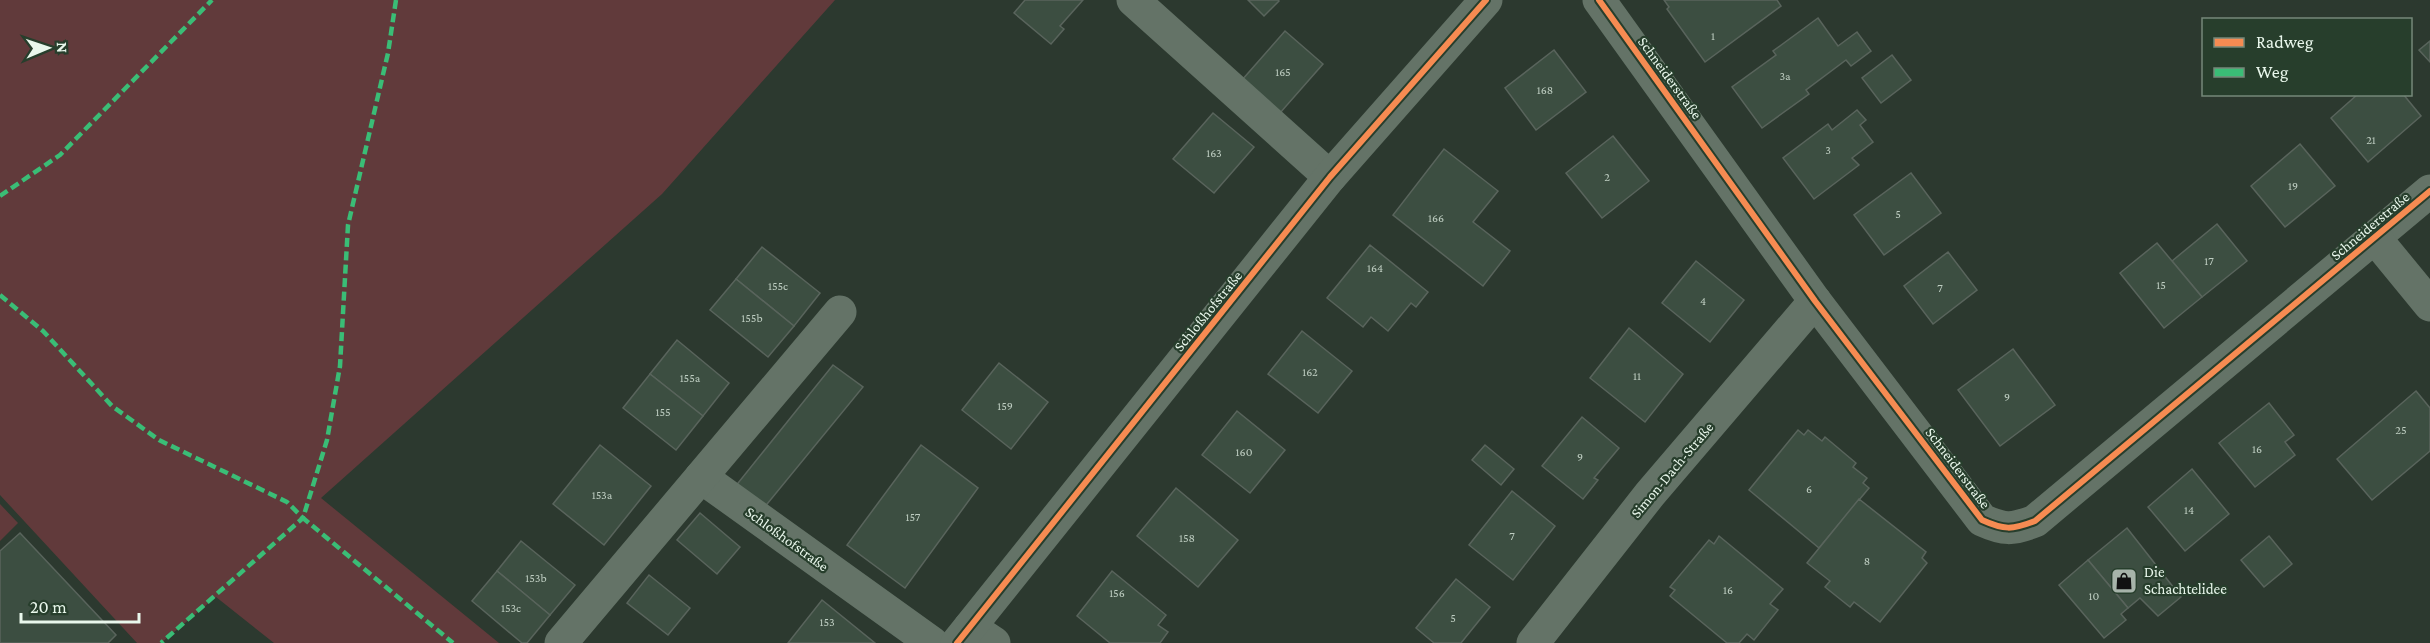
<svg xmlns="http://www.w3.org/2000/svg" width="2430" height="643" viewBox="0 0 2430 643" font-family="'Crimson Pro',serif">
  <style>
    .green { fill: #613a3b }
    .building { fill: #3c4e41; stroke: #59645c; stroke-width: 1.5 }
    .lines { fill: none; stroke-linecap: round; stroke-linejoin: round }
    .minor { stroke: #647367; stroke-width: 33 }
    .quiet { stroke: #3abd76; stroke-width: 4.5; stroke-dasharray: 9 4.5; stroke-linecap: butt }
    .cycleway-casing { stroke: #273e2c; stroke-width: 10 }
    .cycleway { stroke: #f68b52; stroke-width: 6 }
    .labels { text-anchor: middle; stroke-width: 4.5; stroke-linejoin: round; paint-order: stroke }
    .number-label { font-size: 12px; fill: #becdc1 }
    .street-label { font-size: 15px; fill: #e9f7ec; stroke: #273e2c }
    .poi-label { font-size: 15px; fill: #e9f7ec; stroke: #273e2c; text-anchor: start }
  </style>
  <rect width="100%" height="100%" fill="#2c392f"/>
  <g class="green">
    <polygon points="0,0 835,0 662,194 321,498 499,643 274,643 216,597 161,643 137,643 0,495"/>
    <polygon points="0,504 18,523 0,541"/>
  </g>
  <g class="building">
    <polygon points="1025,0 1083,0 1060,26 1064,29 1051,44 1014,13"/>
    <polygon points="1248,0 1278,0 1279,1 1264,16"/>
    <polygon points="1664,0 1777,0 1781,6 1705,62 1667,9 1669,7"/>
    <polygon points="1818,18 1838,46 1857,32 1871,51 1851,66 1846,60 1806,90 1809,94 1762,128 1732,87 1776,55 1773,51"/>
    <polygon points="1285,31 1323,64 1280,113 1242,80"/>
    <polygon points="2430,41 2430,62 2419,50"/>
    <polygon points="1554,50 1586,92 1536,130 1505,88"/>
    <polygon points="1892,55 1911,80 1881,103 1862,78"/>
    <polygon points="2358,94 2403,94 2421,116 2368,162 2331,118"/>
    <polygon points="1857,110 1866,120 1860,125 1873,142 1852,158 1859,165 1814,199 1783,158 1828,124 1832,130"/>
    <polygon points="1213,113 1254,147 1214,193 1173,159"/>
    <polygon points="1613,136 1649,181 1602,218 1566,173"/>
    <polygon points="2300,144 2335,186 2285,227 2251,186"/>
    <polygon points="1444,149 1498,191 1473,222 1510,251 1483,286 1393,215"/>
    <polygon points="1911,173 1941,213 1884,255 1854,215"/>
    <polygon points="2217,224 2247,261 2202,297 2172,261"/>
    <polygon points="2157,243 2202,297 2164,328 2120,273"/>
    <polygon points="1370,245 1428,292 1416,307 1411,303 1388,331 1371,317 1363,327 1327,298"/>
    <polygon points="762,247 820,293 794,326 736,279"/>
    <polygon points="1948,252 1977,290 1933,324 1904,286"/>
    <polygon points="1696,261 1744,300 1710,342 1662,303"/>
    <polygon points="736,279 794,326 768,357 710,310"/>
    <polygon points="1629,328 1683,374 1645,422 1590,378"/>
    <polygon points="1302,331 1352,371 1318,413 1268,374"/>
    <polygon points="677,340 729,383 703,416 650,374"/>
    <polygon points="2013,349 2055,405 2000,446 1958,390"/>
    <polygon points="999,363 1048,402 1011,449 962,410"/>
    <polygon points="833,365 863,387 763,509 734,488"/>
    <polygon points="650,374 703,416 676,450 623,408"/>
    <polygon points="2416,391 2430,408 2430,451 2372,500 2337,459"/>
    <polygon points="2269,403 2294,435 2285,442 2295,455 2255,487 2219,443"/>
    <polygon points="1237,411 1285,450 1250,493 1202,455"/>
    <polygon points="1582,417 1619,448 1594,478 1598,480 1583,499 1542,466"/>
    <polygon points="1798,430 1804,435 1808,430 1822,441 1825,437 1856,463 1853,467 1867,478 1863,483 1869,488 1819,548 1749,490"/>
    <polygon points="600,445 651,486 604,545 553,504"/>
    <polygon points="921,445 978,488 905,588 847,545"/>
    <polygon points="1485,445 1514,469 1501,485 1472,460"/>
    <polygon points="2192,469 2229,514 2185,551 2148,507"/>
    <polygon points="1176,488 1238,540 1198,587 1137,536"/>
    <polygon points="1512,491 1555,526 1513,580 1469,545"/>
    <polygon points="1859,499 1926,552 1922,558 1927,563 1880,622 1854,602 1850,607 1825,587 1830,581 1807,563"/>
    <polygon points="700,513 740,547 717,574 677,540"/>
    <polygon points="2127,528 2181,597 2158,616 2140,598 2128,608 2088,560"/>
    <polygon points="20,533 116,635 108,643 0,643 0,551"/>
    <polygon points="1719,536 1783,589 1770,604 1778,610 1754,640 1747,634 1739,643 1727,643 1670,596 1675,590 1670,587 1709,540 1714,544"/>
    <polygon points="2269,536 2292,564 2264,587 2241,560"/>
    <polygon points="521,541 575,585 550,615 497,571"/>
    <polygon points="2088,560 2128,608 2121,614 2126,620 2104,638 2059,585"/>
    <polygon points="497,571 550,615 527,643 522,643 472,601"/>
    <polygon points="1112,571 1166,615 1158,625 1168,632 1160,643 1110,643 1077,616"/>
    <polygon points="649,575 690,608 668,635 627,603"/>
    <polygon points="1456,579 1490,607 1461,643 1434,643 1416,628"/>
    <polygon points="822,600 875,643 788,643"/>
  </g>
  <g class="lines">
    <g class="minor">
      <polyline points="1133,0 1330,177"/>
      <path d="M1599,0L1815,301L1982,520C2004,530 2012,530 2035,521L2430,191"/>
      <polyline points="2375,238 2430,305"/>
      <polyline points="701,477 932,643"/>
      <polyline points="970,627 994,643"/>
      <polyline points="561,643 840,312"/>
      <polyline points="957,643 1330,177 1486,0"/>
      <polyline points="1533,643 1650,494 1815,301"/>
    </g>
    <g class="quiet">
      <polyline points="396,0 388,53 348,225 340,366 327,440 303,518 453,643"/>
      <polyline points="0,196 60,155 212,0"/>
      <polyline points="0,295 43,331 112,406 159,440 287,502 303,518 161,643"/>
    </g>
    <defs>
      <g id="cycleway">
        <path d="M1599,0L1815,301L1982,520C2004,530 2012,530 2035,521L2430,191"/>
        <polyline points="957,643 1330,177 1486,0"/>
      </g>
    </defs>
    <use href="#cycleway" class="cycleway-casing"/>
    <use href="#cycleway" class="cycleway"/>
  </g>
  <defs>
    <symbol id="shop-square" viewBox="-11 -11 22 22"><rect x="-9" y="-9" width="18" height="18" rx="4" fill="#a7b4aa" stroke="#273e2c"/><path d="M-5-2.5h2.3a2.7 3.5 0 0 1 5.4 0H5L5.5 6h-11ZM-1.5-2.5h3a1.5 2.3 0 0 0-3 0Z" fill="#111"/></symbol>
  </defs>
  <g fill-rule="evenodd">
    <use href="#shop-square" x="2109" y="566" width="30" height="30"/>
  </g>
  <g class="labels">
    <g class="number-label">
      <text x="1713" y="40">1</text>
      <text x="1283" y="76">165</text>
      <text x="1785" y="80">3a</text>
      <text x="1545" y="94">168</text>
      <text x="2371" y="144">21</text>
      <text x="1828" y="154">3</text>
      <text x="1214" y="157">163</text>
      <text x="1607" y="181">2</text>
      <text x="2293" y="190">19</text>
      <text x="1898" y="218">5</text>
      <text x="1436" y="222">166</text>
      <text x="2209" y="265">17</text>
      <text x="1375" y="272">164</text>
      <text x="2161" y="289">15</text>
      <text x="778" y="290">155c</text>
      <text x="1940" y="292">7</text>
      <text x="1703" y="305">4</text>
      <text x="752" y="322">155b</text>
      <text x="1310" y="376">162</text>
      <text x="1637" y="380">11</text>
      <text x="690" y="382">155a</text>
      <text x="2007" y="401">9</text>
      <text x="1005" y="410">159</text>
      <text x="663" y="416">155</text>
      <text x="2401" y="434">25</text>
      <text x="2257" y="453">16</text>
      <text x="1244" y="456">160</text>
      <text x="1580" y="461">9</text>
      <text x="1809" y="493">6</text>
      <text x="602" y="499">153a</text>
      <text x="2189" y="514">14</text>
      <text x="913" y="521">157</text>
      <text x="1512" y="540">7</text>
      <text x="1187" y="542">158</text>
      <text x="1867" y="565">8</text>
      <text x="536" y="582">153b</text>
      <text x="1728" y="594">16</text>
      <text x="1117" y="597">156</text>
      <text x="2094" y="600">10</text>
      <text x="511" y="612">153c</text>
      <text x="1453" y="622">5</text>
      <text x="827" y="626">153</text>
    </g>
    <g class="street-label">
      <text transform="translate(1670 78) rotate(54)" y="5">Schneiderstraße</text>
      <text transform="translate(2370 226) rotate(-40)" y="5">Schneiderstraße</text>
      <text transform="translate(1208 311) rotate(-51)" y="5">Schloßhofstraße</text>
      <text transform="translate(1958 468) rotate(53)" y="5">Schneiderstraße</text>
      <text transform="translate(1672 470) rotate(-50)" y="5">Simon-Dach-Straße</text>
      <text transform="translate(787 539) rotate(36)" y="5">Schloßhofstraße</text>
    </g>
    <g class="poi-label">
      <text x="2144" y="577">Die<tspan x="2144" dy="17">Schachtelidee</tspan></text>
    </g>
  </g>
  <rect x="2202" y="18" width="210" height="78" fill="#273e2c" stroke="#758879" stroke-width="1.5"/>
  <rect x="2214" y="38" width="30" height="9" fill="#f68b52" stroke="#758879" stroke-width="1.5"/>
  <text x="2256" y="48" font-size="18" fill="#e9f7ec">Radweg</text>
  <rect x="2214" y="68" width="30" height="9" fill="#3abd76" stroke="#758879" stroke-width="1.5"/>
  <text x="2256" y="78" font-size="18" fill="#e9f7ec">Weg</text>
  <g transform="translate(48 48) rotate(88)" stroke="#273e2c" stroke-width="4.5" paint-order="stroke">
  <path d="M0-4.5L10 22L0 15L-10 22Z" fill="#e9f7ec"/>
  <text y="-9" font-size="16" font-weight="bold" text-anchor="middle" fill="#e9f7ec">N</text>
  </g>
  <path d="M21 613v9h118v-9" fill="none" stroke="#e9f7ec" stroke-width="3"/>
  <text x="30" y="613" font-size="18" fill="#e9f7ec" stroke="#273e2c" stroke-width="4.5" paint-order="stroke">20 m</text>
</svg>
